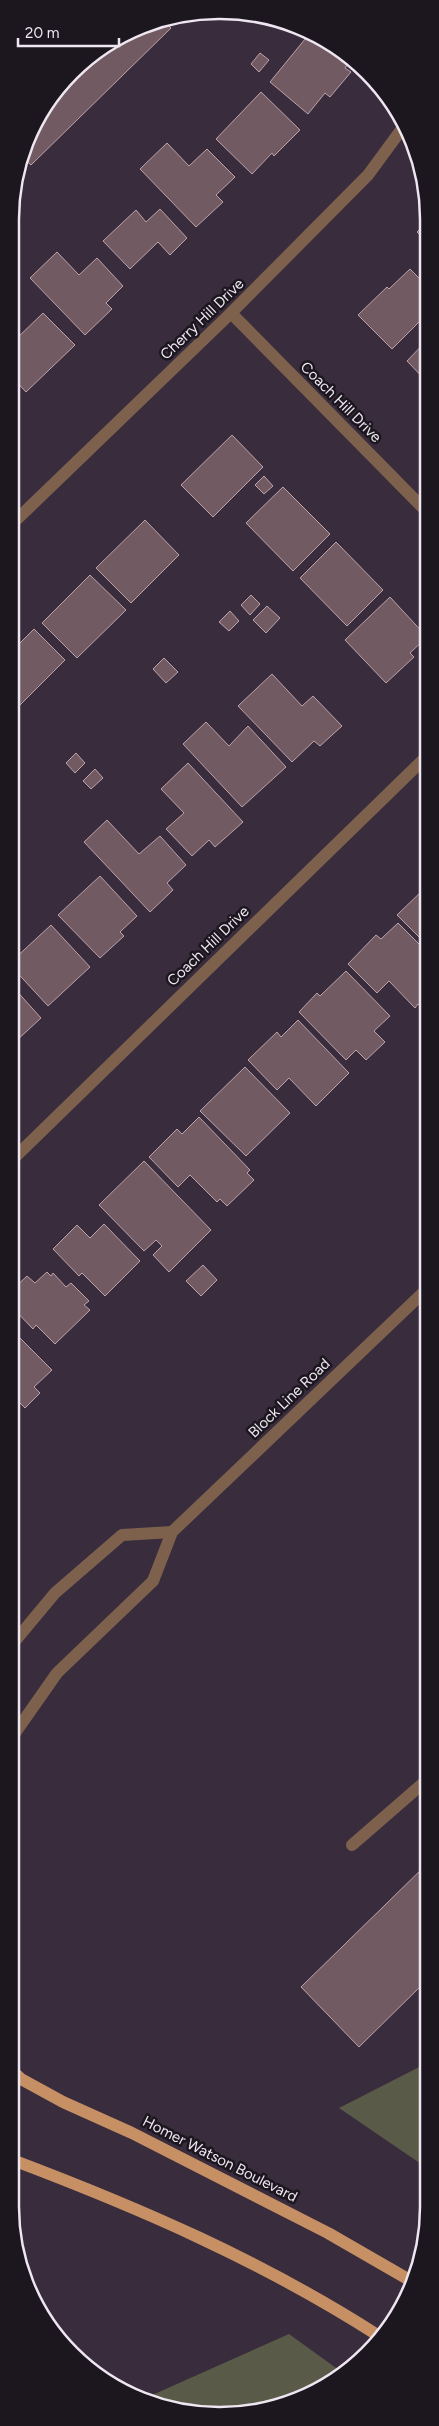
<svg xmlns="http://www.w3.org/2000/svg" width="439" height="2426" viewBox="0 0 439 2426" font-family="Figtree,sans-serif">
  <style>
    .green { fill: #595b48 }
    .building { fill: #725a62; stroke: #bda2aa }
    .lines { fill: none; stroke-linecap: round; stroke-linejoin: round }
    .minor { stroke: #7d614d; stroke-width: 12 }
    .major { stroke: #c78f64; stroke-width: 12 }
    .labels { text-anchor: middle; stroke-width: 5; stroke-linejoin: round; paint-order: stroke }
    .street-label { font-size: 15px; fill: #eee6f1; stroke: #1c171e }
    .rim { fill: none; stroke: #eee6f1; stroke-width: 2.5 }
  </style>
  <rect width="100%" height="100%" fill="#382c3d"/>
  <g class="green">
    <polygon points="427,2063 427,2168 339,2108"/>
    <polygon points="289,2334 343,2373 287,2405 206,2416 141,2400"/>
  </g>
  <g class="building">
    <polygon points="162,19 171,28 31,165 23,158 38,115 92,53"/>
    <polygon points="310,33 348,64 345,68 351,72 330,97 325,93 308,114 270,82"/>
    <polygon points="260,53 269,60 259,72 251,64"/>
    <polygon points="261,92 300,130 274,156 272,153 252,174 216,139"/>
    <polygon points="167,143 189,166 207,149 235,177 216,195 223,202 196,227 140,169"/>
    <polygon points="160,209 187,238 170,255 158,242 130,269 103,241 136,210 146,222"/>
    <polygon points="429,220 429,244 417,232"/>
    <polygon points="57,252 79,275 97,258 123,286 106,303 112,309 85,335 30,278"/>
    <polygon points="410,269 428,287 428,313 392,349 358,315 387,287 389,289"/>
    <polygon points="43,313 75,345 26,392 12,377 12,343"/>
    <polygon points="428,339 428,383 407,361"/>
    <polygon points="232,435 263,467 213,517 181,485"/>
    <polygon points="264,476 273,486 264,494 255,485"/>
    <polygon points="283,487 330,534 293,571 246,523"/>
    <polygon points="145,520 179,555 131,603 96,568"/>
    <polygon points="336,542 383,590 347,626 300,578"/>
    <polygon points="90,575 126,610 77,658 42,623"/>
    <polygon points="251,595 260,604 250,615 241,605"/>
    <polygon points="390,597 427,637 410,653 414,657 386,683 345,640"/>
    <polygon points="267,606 280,618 266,633 253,620"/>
    <polygon points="230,611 239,621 229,631 219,622"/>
    <polygon points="34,629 65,660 15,710 11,706 11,652"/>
    <polygon points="164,658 178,672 166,683 153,669"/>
    <polygon points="272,674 302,706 313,696 342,726 320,746 314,741 292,762 238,706"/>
    <polygon points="206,722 229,746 248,726 286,767 242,807 183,744"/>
    <polygon points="76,753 85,763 75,773 66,763"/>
    <polygon points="188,763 243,822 215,847 209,840 192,856 166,829 184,813 161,789"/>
    <polygon points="95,769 103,778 91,789 83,781"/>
    <polygon points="107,820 139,854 160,836 186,865 167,883 173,890 150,912 84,842"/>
    <polygon points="100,876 137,916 120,932 124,936 100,958 58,915"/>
    <polygon points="424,889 428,893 428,941 425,943 397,915"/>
    <polygon points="398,923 428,953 428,1014 418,1004 415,1008 389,981 377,993 348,964 376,935 381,939"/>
    <polygon points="51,925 90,967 48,1006 11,966 11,962"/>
    <polygon points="346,971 390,1016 374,1031 385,1042 366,1060 356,1050 346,1060 299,1012 317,993 320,996"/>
    <polygon points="14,988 41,1018 15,1042 11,1037 11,990"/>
    <polygon points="298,1020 349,1073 316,1106 289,1078 277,1090 248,1060 277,1032 281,1037"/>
    <polygon points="245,1067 290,1113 246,1156 200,1111"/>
    <polygon points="199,1117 250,1170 247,1173 254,1180 227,1206 220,1199 217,1202 190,1175 178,1187 149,1157 177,1129 182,1134"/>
    <polygon points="144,1161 211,1230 169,1272 153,1255 162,1246 156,1240 144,1251 99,1205"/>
    <polygon points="104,1224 140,1261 105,1296 82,1273 79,1276 53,1249 77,1225 90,1238"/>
    <polygon points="203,1265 217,1280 201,1296 186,1281"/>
    <polygon points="47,1272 51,1276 53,1273 66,1287 71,1283 89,1301 84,1305 90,1310 55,1344 36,1325 33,1329 11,1306 11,1291 27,1276 35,1283"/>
    <polygon points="11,1329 52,1370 34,1387 40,1393 25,1408 11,1394"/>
    <polygon points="428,1630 428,1647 419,1638"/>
    <polygon points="427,1864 427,1980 359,2047 301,1987"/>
  </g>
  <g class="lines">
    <g class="minor">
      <polyline points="231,313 428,513"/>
      <polyline points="11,525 231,313 368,175 404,126"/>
      <polyline points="11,1161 428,755"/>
      <polyline points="10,1647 55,1593 122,1535 172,1532"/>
      <polyline points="10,1740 57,1673 153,1581 172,1532 428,1288"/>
      <polyline points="352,1845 428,1779"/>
    </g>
    <g class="major">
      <polyline points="10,2069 21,2079 63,2102 132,2133 328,2233 413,2282"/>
      <path d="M10,2159C140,2208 262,2261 379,2336"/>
    </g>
  </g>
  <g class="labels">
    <g class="street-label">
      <text transform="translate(202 319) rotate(-44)" y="5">Cherry Hill Drive</text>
      <text transform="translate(341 402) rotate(45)" y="5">Coach Hill Drive</text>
      <text transform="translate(208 946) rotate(-44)" y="5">Coach Hill Drive</text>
      <text transform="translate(289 1398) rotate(-44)" y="5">Block Line Road</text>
      <text transform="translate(220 2159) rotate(27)" y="5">Homer Watson Boulevard</text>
    </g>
  </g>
  <path d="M0 0H439V2426H0ZM219 19H220A200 200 0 0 1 420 219V2207A200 200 0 0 1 220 2407H219A200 200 0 0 1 19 2207V219A200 200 0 0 1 219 19Z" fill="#1c171e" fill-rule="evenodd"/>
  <path class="rim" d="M219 19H220A200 200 0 0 1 420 219V2207A200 200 0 0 1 220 2407H219A200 200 0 0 1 19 2207V219A200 200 0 0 1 219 19Z"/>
  <path d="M18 38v8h101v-8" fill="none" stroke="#eee6f1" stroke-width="2.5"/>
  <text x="25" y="38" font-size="15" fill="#eee6f1" stroke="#1c171e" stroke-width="4" paint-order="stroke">20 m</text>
</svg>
